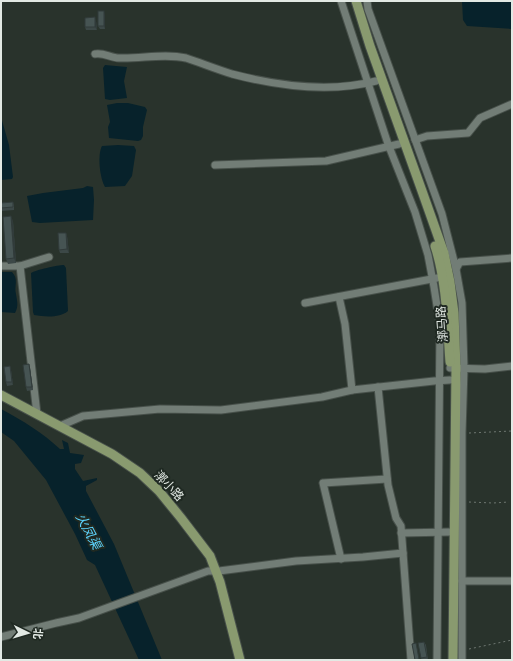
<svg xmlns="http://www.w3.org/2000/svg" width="513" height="661" viewBox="0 0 513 661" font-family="Montserrat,'Noto Sans SC',sans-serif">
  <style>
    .water { fill: #07222b }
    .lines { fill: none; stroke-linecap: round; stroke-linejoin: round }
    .minor-casing { stroke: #47504a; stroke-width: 9 }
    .major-casing { stroke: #47504a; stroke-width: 11 }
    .path { stroke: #6e7771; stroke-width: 1; stroke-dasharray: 2 3; stroke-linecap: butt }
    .minor { stroke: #727d76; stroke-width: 7 }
    .major { stroke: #899a6f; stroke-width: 9 }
    .wall { fill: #3c4847 }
    .shaded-wall { fill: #313b3a }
    .building { fill: #465453; stroke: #313b3a }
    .labels { text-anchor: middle; stroke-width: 4; stroke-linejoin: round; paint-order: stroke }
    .street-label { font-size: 12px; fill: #e2e9e4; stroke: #1f2922 }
    .water-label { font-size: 13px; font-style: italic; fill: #5dd6ff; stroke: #1f2922 }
  </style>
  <rect width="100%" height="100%" fill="#29332c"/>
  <g class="water">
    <polygon points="462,1 512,1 512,29 467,26 463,20"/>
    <polygon points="105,65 127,67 124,81 127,98 110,100 105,99 103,68"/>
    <polygon points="117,103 128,103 145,107 147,110 143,127 143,136 141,140 138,141 109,138 108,127 110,122 107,105"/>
    <polygon points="1,117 9,145 13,177 12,179 1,180"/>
    <path d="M118,145L134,146L136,150L132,176L125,186L105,187C100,179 97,155 102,146Z"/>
    <polygon points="87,186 93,187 94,200 93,220 40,223 32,222 27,196 43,193 83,188"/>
    <path d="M64,265L66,268L68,311C60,318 45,317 34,315L33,312L31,273C35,270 58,265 64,265Z"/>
    <path d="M1,272H12C19,279 14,286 16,294C17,301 19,306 15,313L1,312Z"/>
    <path d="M1,409C22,420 43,433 60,449H64L62,440L68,443L70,453L84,455L81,463L75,464V469L83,481L97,478V480L86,486V491L114,544L162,660H139L95,565L87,560L75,534L46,480L14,441L1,432Z"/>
  </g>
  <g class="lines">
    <defs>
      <g id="minor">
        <polyline points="341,1 388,144 415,212 428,255 434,287 440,325 437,660"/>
        <polyline points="367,1 368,9 442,214 456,269 462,303 464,368 462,433 462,660"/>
        <path d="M95,54C103,52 111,58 119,58C141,59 164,53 186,58C201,63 216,69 232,74C278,86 330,93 376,81"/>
        <polyline points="415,140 427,136 468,133 480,118 512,104"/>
        <polyline points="215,165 326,161 399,144"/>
        <polyline points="1,266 20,266 49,257"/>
        <polyline points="20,266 37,414"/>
        <polyline points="456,269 460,262 512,258"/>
        <polyline points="339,297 345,324 352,390"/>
        <polyline points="305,303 437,278"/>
        <polyline points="450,368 485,369 512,366"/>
        <polyline points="378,387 388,485 396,518 401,526 411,660"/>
        <polyline points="60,426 83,416 160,409 221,410 322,397 352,390 434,381 450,380"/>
        <polyline points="401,533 449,532"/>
        <polyline points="341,559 323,483 387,479"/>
        <polyline points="462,581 512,581"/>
        <polyline points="1,637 56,623 79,618 208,571 219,571 296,561 363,557 403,553"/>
      </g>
      <g id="major">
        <polyline points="356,1 370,46 422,191 444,253 450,282 454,313 456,368 453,660"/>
        <path d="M435,246C447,283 447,323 450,362"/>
        <polyline points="1,395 112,454 140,473 159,491 181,518 210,556 220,582 240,660"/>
      </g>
    </defs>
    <use href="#minor" class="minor-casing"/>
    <use href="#major" class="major-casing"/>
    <g class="path">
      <polyline points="469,433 512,431"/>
      <polyline points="469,502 493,503 509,502"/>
      <polyline points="469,649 512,640"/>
    </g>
    <use href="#minor" class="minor"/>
    <use href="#major" class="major"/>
  </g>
  <g class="wall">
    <polygon points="105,15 105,29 100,29 98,26"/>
    <polygon points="96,21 97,30 86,30 85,27"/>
    <polygon points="13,202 14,205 14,210 1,211 1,203"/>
    <polygon points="13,221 16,263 8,264 6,259"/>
    <polygon points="66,233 67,236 69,253 60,253 59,250"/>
    <polygon points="29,364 30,368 33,390 27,391 26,387"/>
    <polygon points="11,370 13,385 7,386 6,382"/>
    <polygon points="424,642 426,645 428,660 422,660 421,658"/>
  </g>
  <g class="shaded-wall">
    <polygon points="104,11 105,15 105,29 104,26"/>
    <polygon points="95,17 96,21 97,30 95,27"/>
    <polygon points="11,216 13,221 16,263 14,258"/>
    <polygon points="66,233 67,236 69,253 67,249"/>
    <polygon points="29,364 30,368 33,390 32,387"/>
    <polygon points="10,366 11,370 13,385 12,382"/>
  </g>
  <g class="building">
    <rect x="98" y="11" width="6" height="15"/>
    <polygon points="95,17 95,27 85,27 85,18"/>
    <polygon points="13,202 13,207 1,208 1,203"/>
    <polygon points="11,216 14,258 6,259 3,217"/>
    <polygon points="58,233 66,233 67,249 59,250"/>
    <polygon points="29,364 32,387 26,387 23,365"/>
    <polygon points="10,366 12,382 6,382 4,367"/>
    <polygon points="424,642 427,657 421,658 418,643"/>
    <polygon points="416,643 419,659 415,660 412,644"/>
  </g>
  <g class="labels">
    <g class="street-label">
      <text transform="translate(442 324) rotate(-94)" y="4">漷马路</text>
      <text transform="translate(169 486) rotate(47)" y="4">漷小路</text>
    </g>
    <g class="water-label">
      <text transform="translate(89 531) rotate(62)" y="5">火凤渠</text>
    </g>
  </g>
  <rect width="513" height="661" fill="none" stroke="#e2e9e4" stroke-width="4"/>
  <g transform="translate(28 633) rotate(95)" stroke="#1f2922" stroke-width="3" paint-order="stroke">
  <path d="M0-3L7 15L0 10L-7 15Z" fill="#e2e9e4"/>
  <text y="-6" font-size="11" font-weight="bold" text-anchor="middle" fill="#e2e9e4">北</text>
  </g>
</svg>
